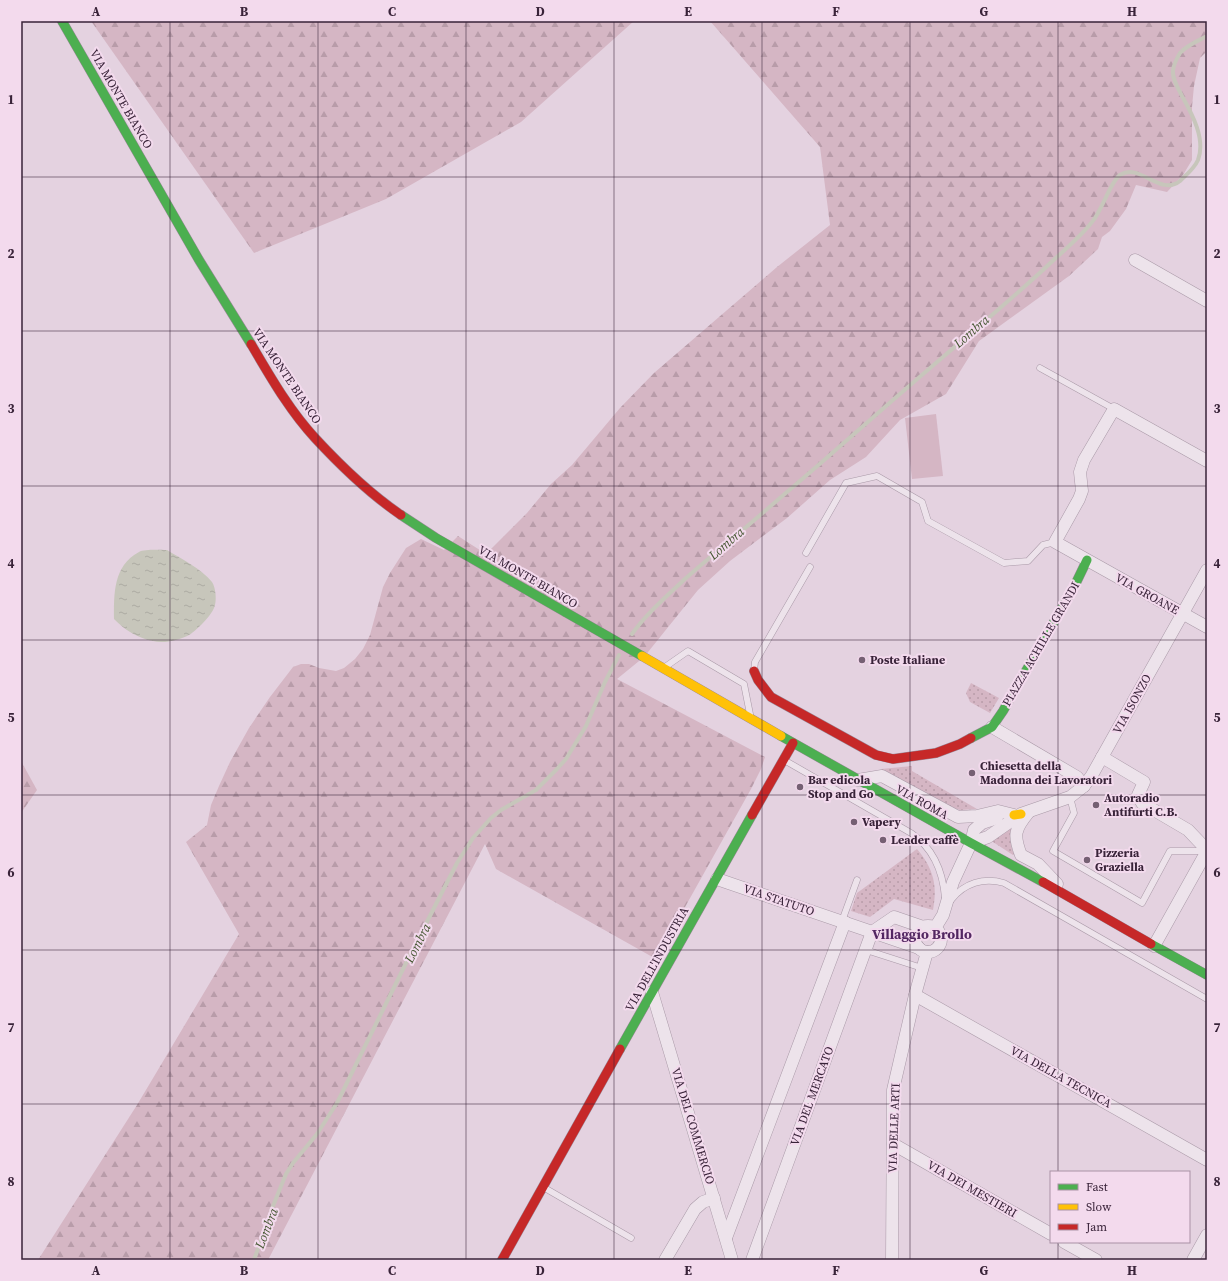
<svg xmlns="http://www.w3.org/2000/svg" width="1228" height="1281" viewBox="0 0 1228 1281" font-family="'Source Serif 4',serif">
  <style>
    .grass { fill: url(#grass-dots) }
    .forest { fill: url(#forest-firs) }
    .garden { fill: #d5b6c4 }
    .water { fill: url(#water-ripples) }
    .lines { fill: none; stroke-linecap: round; stroke-linejoin: round }
    .stream { stroke: #c7c6bb; stroke-width: 4 }
    .lane-casing { stroke: #aa9aa8; stroke-width: 7 }
    .street-casing { stroke: #aa9aa8; stroke-width: 13 }
    .fast-casing { stroke: #9a8a98; stroke-width: 10 }
    .slow-casing { stroke: #9a8a98; stroke-width: 10 }
    .jam-casing { stroke: #9a8a98; stroke-width: 10 }
    .lane { stroke: #ede3eb; stroke-width: 6 }
    .street { stroke: #ede3eb; stroke-width: 12 }
    .fast { stroke: #4caf50; stroke-width: 9 }
    .slow { stroke: #ffc107; stroke-width: 9 }
    .jam { stroke: #c62828; stroke-width: 9 }
    .grid { fill: none; stroke: #392339; stroke-width: 1; stroke-opacity: 0.55 }
    .poi-dot { fill: #756073; stroke: #f3daed; stroke-width: 1.5 }
    .labels { text-anchor: middle; stroke-width: 4; stroke-linejoin: round; paint-order: stroke }
    .street-label { font-size: 12px; fill: #392339; stroke: #f3daed }
    .poi-label { font-size: 12px; font-weight: bold; fill: #392339; stroke: #f3daed; text-anchor: start }
    .water-label { font-size: 13px; font-style: italic; fill: #465733; stroke: #f3daed }
    .quarter-label { font-size: 14px; font-weight: bold; fill: #532662; stroke: #f3daed }
    .neatline { fill: none; stroke: #392339; stroke-width: 1.5 }
    .grid-label { font-size: 13px; text-anchor: middle; font-weight: bold; fill: #392339 }
  </style>
  <defs>
    <pattern id="grass-dots" width="8" height="8" patternUnits="userSpaceOnUse"><rect width="8" height="8" fill="#d5b6c4"/><path d="M2 2h.1M6 6h.1" fill="none" stroke="#b89ca9" stroke-width="1.8" stroke-linecap="round"/></pattern>
    <pattern id="forest-firs" width="22" height="20" patternUnits="userSpaceOnUse"><rect width="22" height="20" fill="#d5b6c4"/><path d="M5 1l3.5 6h-7zM16 11l3.5 6h-7z" fill="#b89ca9"/></pattern>
    <pattern id="water-ripples" width="26" height="14" patternUnits="userSpaceOnUse"><rect width="26" height="14" fill="#c7c6bb"/><path d="M2 4q2-2 4 0t4 0M15 11q2-2 4 0t4 0" fill="none" stroke="#acaaa2"/></pattern>
  </defs>
  <rect width="100%" height="100%" fill="#e4d2e0"/>
  <g class="grass">
    <polygon points="971,683 999,698 990,713 970,702 966,693"/>
    <polygon points="912,766 912,771 977,809 960,810 946,806 881,769"/>
    <path d="M1012,827C1010,837 1010,845 1014,854L1013,855L993,842L992,841Z"/>
    <path d="M917,849C933,868 938,885 933,910L894,899L870,917L851,911L857,893Z"/>
  </g>
  <g class="forest">
    <polygon points="91,21 634,21 521,122 386,199 254,253"/>
    <polygon points="710,21 1207,21 1207,51 1200,58 1194,86 1192,107 1192,160 1183,175 1167,192 1136,185 1126,209 1110,231 1102,237 1098,249 1069,276 979,341 946,394 900,420 866,457 830,480 787,518 730,561 698,590 644,657 617,679 765,757 761,769 751,789 656,959 496,869 485,844 268,1260 38,1260 137,1105 239,934 186,842 207,825 211,805 219,786 230,762 249,728 270,697 293,667 301,664 309,664 319,668 336,671 344,668 355,659 363,649 370,635 383,587 390,573 406,548 421,539 444,550 458,536 486,554 527,513 551,484 572,465 620,408 654,373 777,267 830,225 820,147"/>
    <polygon points="21,761 37,790 21,813"/>
  </g>
  <polygon class="garden" points="936,414 943,476 912,479 905,418"/>
  <path class="water" d="M167,550C180,558 202,569 212,582C216,588 217,602 214,608C211,616 196,631 189,635C179,640 164,644 153,641C137,638 125,630 114,619C114,594 113,566 139,552C144,549 160,550 167,550Z"/>
  <g class="lines">
    <g class="stream">
      <path d="M632,634C647,613 667,596 686,578C717,551 749,525 780,498C823,462 865,424 908,387C953,348 999,310 1043,270C1059,254 1078,240 1092,222C1102,211 1110,182 1120,175C1140,162 1160,197 1180,181C1186,175 1194,169 1198,160C1206,139 1192,114 1182,96C1178,88 1172,79 1173,70C1174,64 1177,58 1180,53C1187,45 1198,41 1207,36"/>
      <polyline points="254,1260 273,1206 286,1174 293,1163 317,1134 337,1103 410,955 457,863 473,838 491,818 501,810 536,790 557,769 566,759 586,726 605,682 619,655"/>
    </g>
    <defs>
      <g id="lane">
        <polyline points="1040,368 1114,409"/>
        <polyline points="806,553 846,483 877,476 922,502 928,521 1004,563 1028,561 1043,545 1055,542"/>
        <polyline points="665,667 688,651 744,684 750,714"/>
        <polyline points="754,671 755,662 810,567"/>
        <path d="M784,760L911,833C933,848 943,872 945,898"/>
        <polyline points="1070,797 1074,813 1053,851 1142,903 1170,851 1206,851"/>
        <path d="M951,900C964,883 984,877 1004,883L1207,999"/>
        <polyline points="842,921 857,880"/>
        <polyline points="866,950 922,968"/>
        <polyline points="543,1187 631,1238"/>
      </g>
      <g id="street">
        <polyline points="1135,260 1207,301"/>
        <polyline points="1207,461 1114,409 1084,460 1080,472 1082,491 1079,499 1055,542 1207,627"/>
        <polyline points="992,727 1077,777 1084,786"/>
        <polyline points="1102,757 1144,782 1138,795 1142,803 1188,830 1207,850"/>
        <polyline points="858,780 882,776 958,817 977,816 998,811 1014,815"/>
        <path d="M1028,813C1015,829 1013,835 1021,855L1038,864L1057,884"/>
        <polyline points="971,843 988,837 1021,814 1070,797 1084,786 1092,775 1207,570"/>
        <polyline points="717,879 919,948"/>
        <circle cx="928" cy="939" r="13"/>
        <polyline points="935,928 943,915 953,882 971,843 974,830 982,823 997,818"/>
        <polyline points="872,932 894,917 923,927"/>
        <polyline points="1154,946 1207,851"/>
        <polyline points="652,992 732,1260"/>
        <polyline points="915,995 1207,1160"/>
        <polyline points="893,1144 1051,1234"/>
        <polyline points="726,1238 845,922"/>
        <polyline points="1064,1242 1096,1260"/>
        <polyline points="665,1260 695,1209 703,1202 714,1198"/>
        <polyline points="752,1260 872,932"/>
        <polyline points="892,1260 893,1090 915,995 927,952"/>
        <polyline points="1193,1260 1207,1235"/>
      </g>
      <g id="fast">
        <polyline points="62,21 199,260 251,344"/>
        <polyline points="401,515 436,538 642,656"/>
        <polyline points="781,736 971,843 1043,882"/>
        <polyline points="971,738 992,727 1003,711 1074,587 1087,560"/>
        <polyline points="1151,944 1207,975"/>
        <polyline points="620,1049 752,815"/>
      </g>
      <g id="slow">
        <polyline points="642,656 781,736"/>
        <polyline points="1014,815 1021,814"/>
      </g>
      <g id="jam">
        <path d="M251,344C270,376 289,410 315,438C340,465 370,494 401,515"/>
        <polyline points="754,671 758,680 771,697 876,755 893,759 936,753 960,744 971,738"/>
        <polyline points="752,815 793,743"/>
        <polyline points="1043,882 1151,944"/>
        <polyline points="502,1260 620,1049"/>
      </g>
    </defs>
    <use href="#lane" class="lane-casing"/>
    <use href="#street" class="street-casing"/>
    <use href="#fast" class="fast-casing"/>
    <use href="#slow" class="slow-casing"/>
    <use href="#jam" class="jam-casing"/>
    <use href="#lane" class="lane"/>
    <use href="#street" class="street"/>
    <use href="#fast" class="fast"/>
    <use href="#slow" class="slow"/>
    <use href="#jam" class="jam"/>
  </g>
  <path class="grid" d="M170,21V1260M318,21V1260M466,21V1260M614,21V1260M762,21V1260M910,21V1260M1058,21V1172M21,177H1207M21,331H1207M21,486H1207M21,640H1207M21,795H1207M21,950H1207M21,1104H1207M1058,1242V1260"/>
  <g class="poi-dot">
    <circle cx="862" cy="660" r="4"/>
    <circle cx="972" cy="773" r="4"/>
    <circle cx="800" cy="787" r="4"/>
    <circle cx="1096" cy="805" r="4"/>
    <circle cx="854" cy="822" r="4"/>
    <circle cx="883" cy="840" r="4"/>
    <circle cx="1087" cy="860" r="4"/>
  </g>
  <g class="labels">
    <g class="street-label">
      <text transform="translate(121 99) rotate(60)" y="4">VIA MONTE BIANCO</text>
      <text transform="translate(287 376) rotate(56)" y="4">VIA MONTE BIANCO</text>
      <text transform="translate(528 577) rotate(30)" y="4">VIA MONTE BIANCO</text>
      <text transform="translate(1147 594) rotate(29)" y="4">VIA GROANE</text>
      <text transform="translate(1041 644) rotate(-60)" y="4">PIAZZA ACHILLE GRANDI</text>
      <text transform="translate(1132 704) rotate(-61)" y="4">VIA ISONZO</text>
      <text transform="translate(922 802) rotate(29)" y="4">VIA ROMA</text>
      <text transform="translate(779 900) rotate(19)" y="4">VIA STATUTO</text>
      <text transform="translate(657 959) rotate(-61)" y="4">VIA DELL'INDUSTRIA</text>
      <text transform="translate(1061 1077) rotate(29)" y="4">VIA DELLA TECNICA</text>
      <text transform="translate(812 1096) rotate(-70)" y="4">VIA DEL MERCATO</text>
      <text transform="translate(693 1126) rotate(73)" y="4">VIA DEL COMMERCIO</text>
      <text transform="translate(894 1128) rotate(-88)" y="4">VIA DELLE ARTI</text>
      <text transform="translate(972 1189) rotate(30)" y="4">VIA DEI MESTIERI</text>
    </g>
    <g class="poi-label">
      <text x="870" y="664">Poste Italiane</text>
      <text x="980" y="770">Chiesetta della<tspan x="980" dy="14">Madonna dei Lavoratori</tspan></text>
      <text x="808" y="784">Bar edicola<tspan x="808" dy="14">Stop and Go</tspan></text>
      <text x="1104" y="802">Autoradio<tspan x="1104" dy="14">Antifurti C.B.</tspan></text>
      <text x="862" y="826">Vapery</text>
      <text x="891" y="844">Leader caffè</text>
      <text x="1095" y="857">Pizzeria<tspan x="1095" dy="14">Graziella</tspan></text>
    </g>
    <g class="water-label">
      <text transform="translate(971 331) rotate(-41)" y="5">Lombra</text>
      <text transform="translate(726 543) rotate(-41)" y="5">Lombra</text>
      <text transform="translate(417 943) rotate(-63)" y="5">Lombra</text>
      <text transform="translate(266 1228) rotate(-69)" y="5">Lombra</text>
    </g>
    <g class="quarter-label">
      <text x="922" y="939">Villaggio Brollo</text>
    </g>
  </g>
  <rect width="1228" height="1281" fill="none" stroke="#f3daed" stroke-width="44"/>
  <rect x="1050" y="1171" width="140" height="72" fill="#f3daed" stroke="#a991a5"/>
  <rect x="1058" y="1184" width="20" height="6" fill="#4caf50" stroke="#a991a5"/>
  <text x="1086" y="1191" font-size="12" fill="#392339">Fast</text>
  <rect x="1058" y="1204" width="20" height="6" fill="#ffc107" stroke="#a991a5"/>
  <text x="1086" y="1211" font-size="12" fill="#392339">Slow</text>
  <rect x="1058" y="1224" width="20" height="6" fill="#c62828" stroke="#a991a5"/>
  <text x="1086" y="1231" font-size="12" fill="#392339">Jam</text>
  <rect x="22" y="22" width="1184" height="1237" class="neatline"/>
  <g class="grid-label">
    <text x="96" y="16">A</text>
    <text x="244" y="16">B</text>
    <text x="392" y="16">C</text>
    <text x="540" y="16">D</text>
    <text x="688" y="16">E</text>
    <text x="836" y="16">F</text>
    <text x="984" y="16">G</text>
    <text x="1132" y="16">H</text>
    <text x="11" y="104">1</text>
    <text x="1217" y="104">1</text>
    <text x="11" y="258">2</text>
    <text x="1217" y="258">2</text>
    <text x="11" y="413">3</text>
    <text x="1217" y="413">3</text>
    <text x="11" y="568">4</text>
    <text x="1217" y="568">4</text>
    <text x="11" y="722">5</text>
    <text x="1217" y="722">5</text>
    <text x="11" y="877">6</text>
    <text x="1217" y="877">6</text>
    <text x="11" y="1032">7</text>
    <text x="1217" y="1032">7</text>
    <text x="11" y="1186">8</text>
    <text x="1217" y="1186">8</text>
    <text x="96" y="1275">A</text>
    <text x="244" y="1275">B</text>
    <text x="392" y="1275">C</text>
    <text x="540" y="1275">D</text>
    <text x="688" y="1275">E</text>
    <text x="836" y="1275">F</text>
    <text x="984" y="1275">G</text>
    <text x="1132" y="1275">H</text>
  </g>
</svg>
